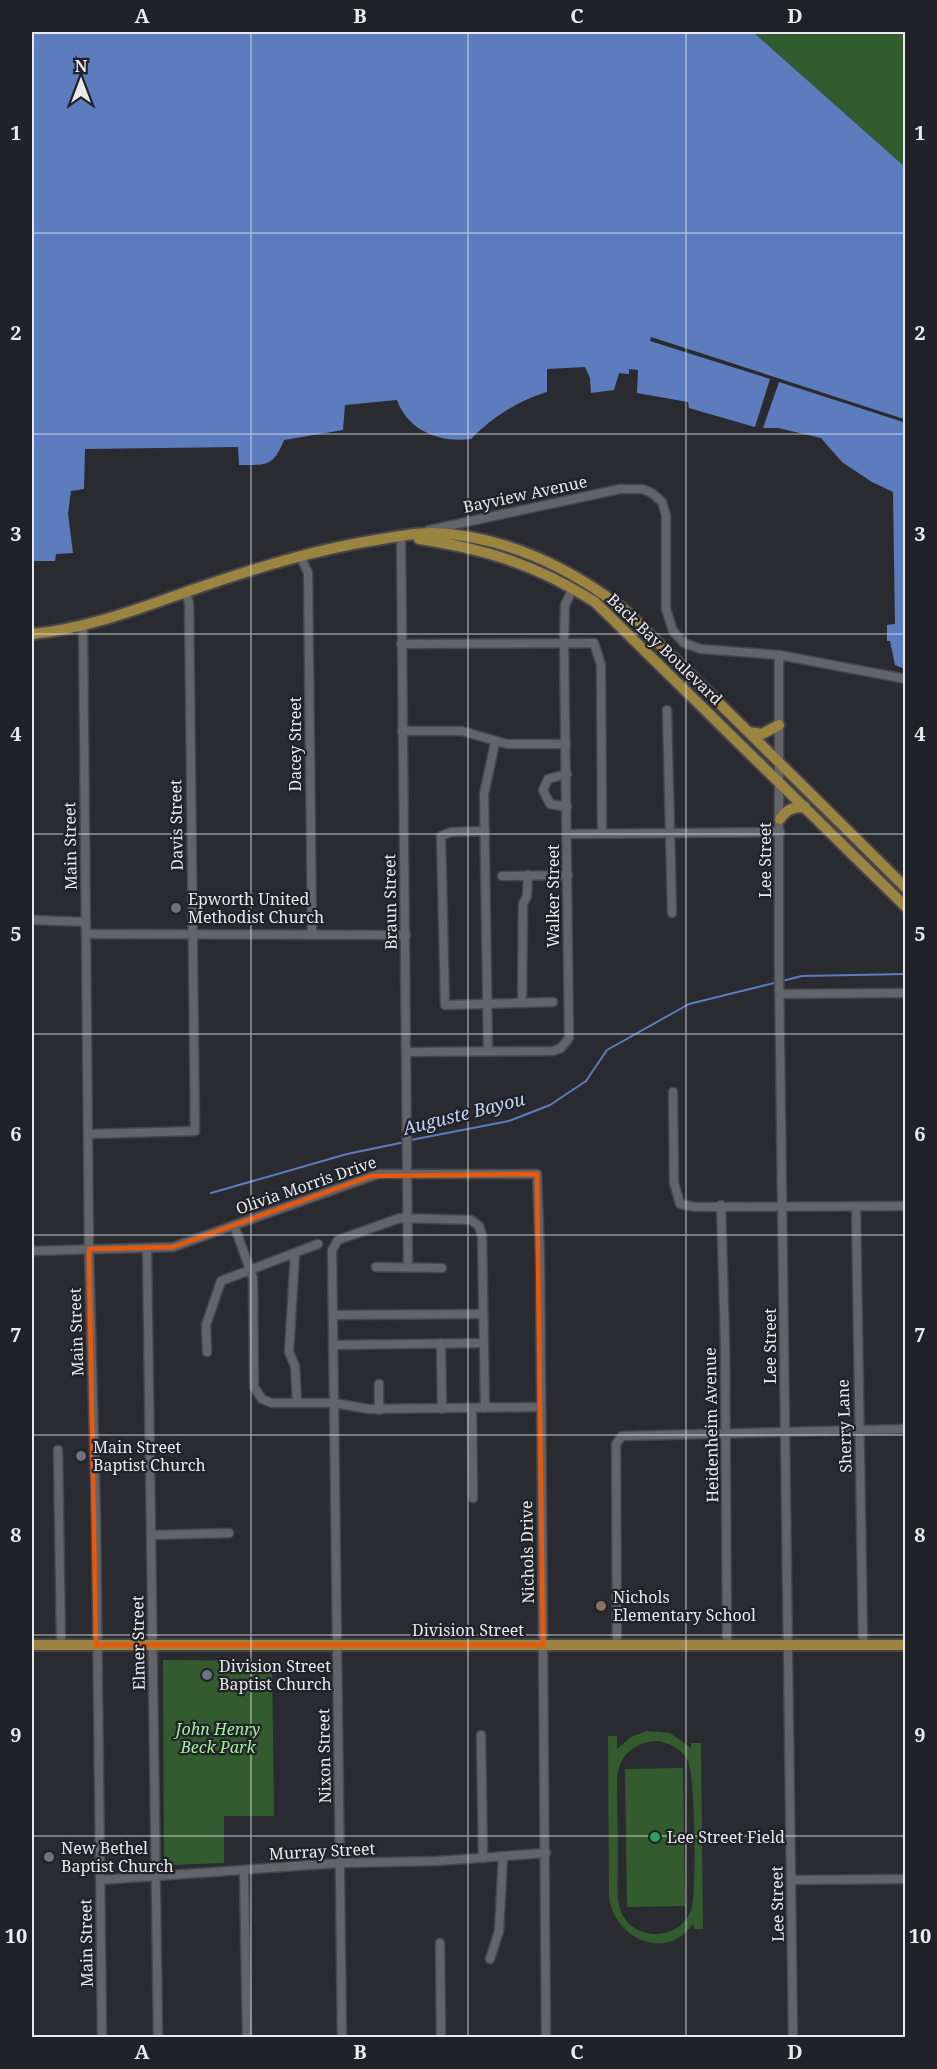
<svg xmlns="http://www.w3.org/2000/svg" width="937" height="2069" viewBox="0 0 937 2069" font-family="'Noto Serif',serif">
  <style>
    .green { fill: #325c2e; fill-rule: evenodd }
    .water { fill: #5d7cbe }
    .pier { fill: #2a2b31 }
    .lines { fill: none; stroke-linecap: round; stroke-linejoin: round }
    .stream { stroke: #5d7cbe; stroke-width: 2 }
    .minor-casing { stroke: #47474b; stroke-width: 11 }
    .major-casing { stroke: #47474b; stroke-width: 14 }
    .minor { stroke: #62646a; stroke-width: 8 }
    .major { stroke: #9a843f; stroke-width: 10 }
    .marked { fill: none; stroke: #e8590c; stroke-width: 4.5; stroke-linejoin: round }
    .grid { fill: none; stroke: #eaeaee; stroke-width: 1.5; stroke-opacity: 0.55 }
    .worship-dot { fill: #6b7280; stroke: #202227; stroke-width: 2 }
    .education-dot { fill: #8d6e63; stroke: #202227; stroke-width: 2 }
    .leisure-dot { fill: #2e9e5b; stroke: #202227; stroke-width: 2 }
    .labels { text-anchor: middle; stroke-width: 4.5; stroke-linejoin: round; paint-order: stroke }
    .street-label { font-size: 16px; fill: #eaeaee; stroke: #202227 }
    .poi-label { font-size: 16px; fill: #eaeaee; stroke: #202227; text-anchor: start }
    .park-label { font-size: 16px; font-style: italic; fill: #a1f09a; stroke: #202227 }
    .water-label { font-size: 18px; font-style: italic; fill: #c1d4f9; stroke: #202227 }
    .neatline { fill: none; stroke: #eaeaee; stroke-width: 2 }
    .grid-label { font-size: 20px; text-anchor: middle; font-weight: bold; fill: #eaeaee }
  </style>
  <rect width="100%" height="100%" fill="#2a2b31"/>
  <g class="green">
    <polygon points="753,32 905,32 905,167"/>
    <polygon points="163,1660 272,1661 274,1816 224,1816 224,1863 170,1865 164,1860"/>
    <path d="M647,1731L670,1733L691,1748V1743H701L703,1929H694L693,1924C666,1963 614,1938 609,1897L608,1736H617V1749L631,1737ZM659,1741C671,1744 682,1749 688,1761C695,1774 697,1896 691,1911C678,1942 631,1942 620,1909C616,1895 618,1878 618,1863C618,1834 617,1805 617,1776C620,1754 636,1741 659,1741Z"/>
    <polygon points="683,1768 685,1906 627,1907 625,1769"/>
  </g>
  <path class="water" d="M32,32H753L905,167V669L895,665L890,641H887V625L895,624L893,492L872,482L842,462L821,438L778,428H758L689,408L688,402L637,393L638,370L629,369V374L619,373L614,390L591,393L590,378L585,367L547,369V392C519,400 491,418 471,439C440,443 408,431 397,400L345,405L343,430L284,440C273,467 267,465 239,465L238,447L85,449L84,489L71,491L68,514L73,553L56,554L55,561H32Z"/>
  <polygon class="pier" points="651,337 904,419 903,422 779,382 762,431 754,430 770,379 650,341"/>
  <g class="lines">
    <g class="stream">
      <polyline points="411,1140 509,1121 550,1105 586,1081 607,1050 689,1004 802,976 906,974"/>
      <polyline points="211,1193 347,1154 405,1142"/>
    </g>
    <defs>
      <g id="minor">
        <polyline points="429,530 620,489 642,489 652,493 662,502 666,515 666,609 673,631 684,643 701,649 779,655 906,679"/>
        <polyline points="404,535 401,536 408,1267"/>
        <polyline points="300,555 308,573 312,935"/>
        <polyline points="83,625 89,1249 96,1520 102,2038"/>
        <polyline points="401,644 594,643 601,665 602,833"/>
        <polyline points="779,655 779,969 793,2038"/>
        <polyline points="667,710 672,913"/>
        <polyline points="402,731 462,731 507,744 566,744"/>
        <polyline points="567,774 548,779 543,790 550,804 567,807"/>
        <polyline points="485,831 451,832 441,836 445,1005 553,1002"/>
        <polyline points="568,834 780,832"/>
        <polyline points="502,876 568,875"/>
        <polyline points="32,920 86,922"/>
        <polyline points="86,934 406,935"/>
        <polyline points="780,994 906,993"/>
        <polyline points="522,1003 523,904 527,896 528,875"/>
        <polyline points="488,1051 484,794 495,743"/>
        <polyline points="406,1052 553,1051 561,1048 569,1038 564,642 565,605 573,588"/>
        <polyline points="673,1092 674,1183 680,1204 695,1207 906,1206"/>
        <polyline points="89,1134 195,1131 189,603 186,592"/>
        <polyline points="721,1205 725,1342 727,1645"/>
        <polyline points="856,1207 863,1645"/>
        <polyline points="234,1225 253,1278 254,1387 262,1399 272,1403 334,1403 369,1409 541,1407"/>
        <polyline points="147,1249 158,2038"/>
        <polyline points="32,1251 173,1247 378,1174 537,1174 540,1256 546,2038"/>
        <polyline points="295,1253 289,1352 295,1366 297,1402"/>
        <polyline points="376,1267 442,1268"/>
        <polyline points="333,1315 483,1314"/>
        <polyline points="441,1343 442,1409"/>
        <polyline points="333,1345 484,1343"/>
        <polyline points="207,1352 206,1325 221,1281 318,1244"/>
        <polyline points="379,1384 379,1410"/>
        <polyline points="472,1409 473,1498"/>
        <polyline points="58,1450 61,1645"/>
        <polyline points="152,1535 229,1533"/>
        <polyline points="617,1645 616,1444 622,1436 906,1429"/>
        <polyline points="481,1735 483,1858"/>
        <polyline points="244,1870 247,2038"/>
        <polyline points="100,1880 340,1863 437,1861 546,1853"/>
        <polyline points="791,1880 906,1879"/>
        <polyline points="440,1943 441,2038"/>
        <polyline points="490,1959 499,1931 503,1856"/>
        <polyline points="342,2038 332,1250 338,1240 400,1218 471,1220 479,1226 482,1235 485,1408"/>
      </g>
      <g id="major">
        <path d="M419,539C486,549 537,565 595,602L906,907"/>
        <path d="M32,634C86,629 138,609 189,591C252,569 316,549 382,539C398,536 415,533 432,533C503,535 572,568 627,612L906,888"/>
        <polyline points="749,732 762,734 779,725"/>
        <path d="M780,819C787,809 793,807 805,807"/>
        <polyline points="32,1645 906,1645"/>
      </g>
    </defs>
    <use href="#minor" class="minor-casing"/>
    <use href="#major" class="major-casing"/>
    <use href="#minor" class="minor"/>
    <use href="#major" class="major"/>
  </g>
  <path class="marked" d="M537,1174L543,1645H96L89,1249L173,1247L371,1176Z"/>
  <path class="grid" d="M251,32V2038M468,32V2038M686,32V2038M32,233H906M32,434H906M32,634H906M32,834H906M32,1034H906M32,1235H906M32,1435H906M32,1635H906M32,1836H906"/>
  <g class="worship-dot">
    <circle cx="176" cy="908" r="6"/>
    <circle cx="81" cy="1456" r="6"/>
    <circle cx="207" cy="1675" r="6"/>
    <circle cx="49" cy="1857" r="6"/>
  </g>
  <circle class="education-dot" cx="601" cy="1606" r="6"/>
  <circle class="leisure-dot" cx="655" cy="1837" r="6"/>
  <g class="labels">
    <g class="street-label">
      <text transform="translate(525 494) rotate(-12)" y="6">Bayview Avenue</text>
      <text transform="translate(665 649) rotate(44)" y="6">Back Bay Boulevard</text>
      <text transform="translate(295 744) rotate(-90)" y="6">Dacey Street</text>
      <text transform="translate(176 825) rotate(-91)" y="6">Davis Street</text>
      <text transform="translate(70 846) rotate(-91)" y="6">Main Street</text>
      <text transform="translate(765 860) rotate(-90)" y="6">Lee Street</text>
      <text transform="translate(553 896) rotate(-90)" y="6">Walker Street</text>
      <text transform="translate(390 902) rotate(-91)" y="6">Braun Street</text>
      <text transform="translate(306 1185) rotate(-19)" y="6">Olivia Morris Drive</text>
      <text transform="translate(76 1332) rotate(-92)" y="6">Main Street</text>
      <text transform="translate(770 1346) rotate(-90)" y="6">Lee Street</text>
      <text transform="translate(711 1425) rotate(-91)" y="6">Heidenheim Avenue</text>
      <text transform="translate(844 1426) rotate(-92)" y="6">Sherry Lane</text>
      <text transform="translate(527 1552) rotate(-91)" y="6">Nichols Drive</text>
      <text x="468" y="1636">Division Street</text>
      <text transform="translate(138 1643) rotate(-91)" y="6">Elmer Street</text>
      <text transform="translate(324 1756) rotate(-91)" y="6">Nixon Street</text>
      <text transform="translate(322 1851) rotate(-3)" y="6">Murray Street</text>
      <text transform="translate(777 1904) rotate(-91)" y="6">Lee Street</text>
      <text transform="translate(86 1943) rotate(-91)" y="6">Main Street</text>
    </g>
    <g class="poi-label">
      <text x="188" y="905">Epworth United<tspan x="188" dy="18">Methodist Church</tspan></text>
      <text x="93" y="1453">Main Street<tspan x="93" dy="18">Baptist Church</tspan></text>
      <text x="613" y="1603">Nichols<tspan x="613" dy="18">Elementary School</tspan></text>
      <text x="219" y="1672">Division Street<tspan x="219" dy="18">Baptist Church</tspan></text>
      <text x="667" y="1843">Lee Street Field</text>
      <text x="61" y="1854">New Bethel<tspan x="61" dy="18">Baptist Church</tspan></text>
    </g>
    <g class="park-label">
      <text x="218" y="1735">John Henry<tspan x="218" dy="18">Beck Park</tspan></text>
    </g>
    <g class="water-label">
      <text transform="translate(464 1114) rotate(-14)" y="6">Auguste Bayou</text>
    </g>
  </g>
  <rect width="937" height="2069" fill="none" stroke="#202227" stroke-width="66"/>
  <g transform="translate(81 81)" stroke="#202227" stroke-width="4.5" paint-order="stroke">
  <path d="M0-4.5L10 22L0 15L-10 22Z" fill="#eaeaee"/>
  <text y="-9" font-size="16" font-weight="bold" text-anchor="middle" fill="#eaeaee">N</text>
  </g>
  <rect x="33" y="33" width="871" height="2003" class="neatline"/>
  <g class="grid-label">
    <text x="142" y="23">A</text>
    <text x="360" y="23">B</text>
    <text x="577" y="23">C</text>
    <text x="795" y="23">D</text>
    <text x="16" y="140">1</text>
    <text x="920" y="140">1</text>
    <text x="16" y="340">2</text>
    <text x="920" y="340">2</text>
    <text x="16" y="541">3</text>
    <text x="920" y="541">3</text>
    <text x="16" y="741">4</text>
    <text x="920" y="741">4</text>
    <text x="16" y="941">5</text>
    <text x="920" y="941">5</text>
    <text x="16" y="1141">6</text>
    <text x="920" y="1141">6</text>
    <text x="16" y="1342">7</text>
    <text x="920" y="1342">7</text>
    <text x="16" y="1542">8</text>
    <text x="920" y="1542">8</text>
    <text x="16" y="1742">9</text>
    <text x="920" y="1742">9</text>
    <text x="16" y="1943">10</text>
    <text x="920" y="1943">10</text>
    <text x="142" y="2059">A</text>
    <text x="360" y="2059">B</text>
    <text x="577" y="2059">C</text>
    <text x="795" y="2059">D</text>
  </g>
</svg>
